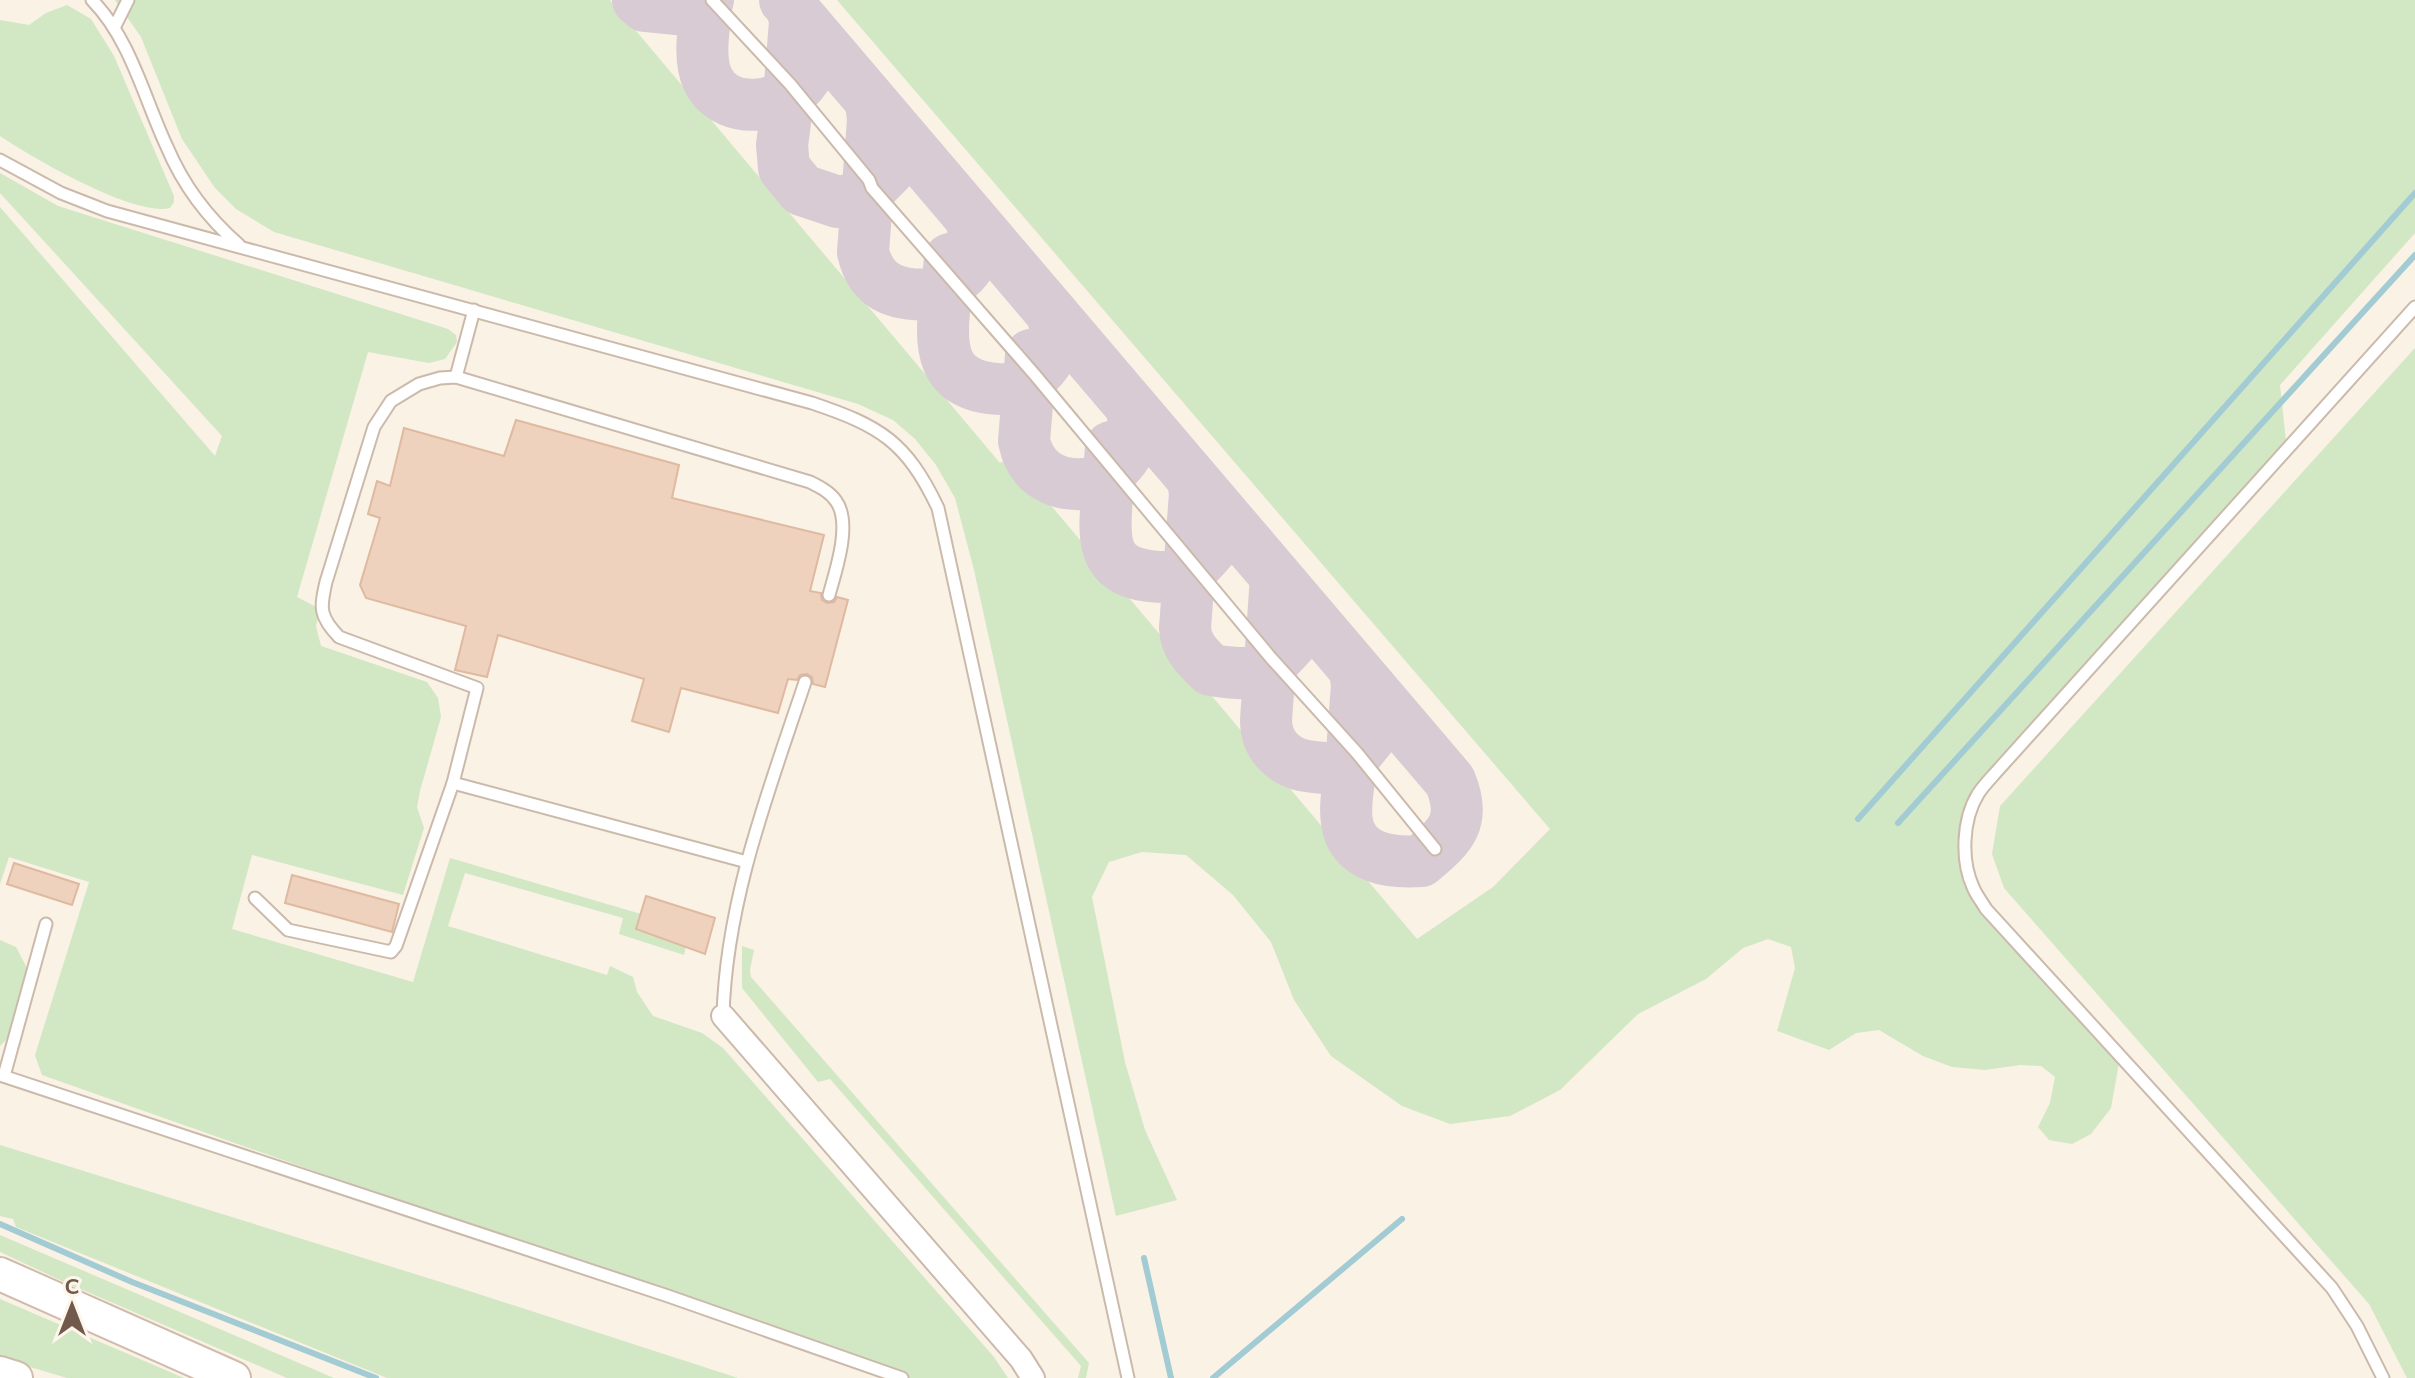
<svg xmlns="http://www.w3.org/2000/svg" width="2415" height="1378" viewBox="0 0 2415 1378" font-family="Mulish,sans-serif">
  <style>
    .green { fill: #d2e7c4 }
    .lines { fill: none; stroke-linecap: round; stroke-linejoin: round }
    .stream { stroke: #a2cbd4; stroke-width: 6 }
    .taxiway { stroke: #d8cbd4; stroke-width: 52 }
    .building { fill: #eed2be; stroke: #dfb9a0; stroke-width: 2 }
    .service-casing { stroke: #cbbaac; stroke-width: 15 }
    .minor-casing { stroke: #cbbaac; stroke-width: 26 }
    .secondary-casing { stroke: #d0bcac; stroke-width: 36 }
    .service { stroke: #fff; stroke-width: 11 }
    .minor { stroke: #fff; stroke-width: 22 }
    .secondary { stroke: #fff; stroke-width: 32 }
  </style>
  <rect width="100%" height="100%" fill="#faf2e5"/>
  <g class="green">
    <polygon points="115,0 610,0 1000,463 1010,457 1417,939 1493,887 1550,829 837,0 2415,0 2415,233 2280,385 2286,441 1970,798 1961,860 1980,911 2119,1063 2111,1108 2091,1134 2072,1144 2049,1140 2038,1127 2050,1103 2055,1077 2041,1066 2020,1065 1985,1070 1952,1067 1923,1056 1879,1030 1856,1033 1829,1050 1777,1031 1795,968 1791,947 1768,939 1743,948 1706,979 1638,1014 1560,1090 1510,1116 1450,1124 1402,1106 1331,1056 1294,1000 1271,942 1233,895 1186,855 1142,852 1109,862 1092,897 1125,1062 1145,1130 1177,1200 1116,1216 974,570 955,498 936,465 915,439 893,420 858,404 274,232 236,209 215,188 182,139 141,37"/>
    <path d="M67,5L91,19L114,56L174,196V202L170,208C134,217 31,157 0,136V20L29,25L46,13Z"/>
    <polygon points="0,173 58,206 448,329 456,335 457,342 445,359 429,363 368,352 297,597 320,609 316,626 321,646 427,682 438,698 441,717 420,791 417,807 424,828 403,895 252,855 232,929 413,982 450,858 641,914 636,929 686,946 684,955 619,934 623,918 465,873 448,926 607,975 610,966 633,977 637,992 653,1016 702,1033 723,1048 994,1357 1008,1378 902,1378 42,1075 35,1055 89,882 9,857 0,884 0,207 215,456 222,436 0,193"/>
    <polygon points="2415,348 2415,1378 2407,1378 2369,1304 2004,888 1992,854 2000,806"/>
    <polygon points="0,940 16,947 28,970 9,1037 0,1046"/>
    <polygon points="742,946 754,950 750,970 751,977 1089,1363 1086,1378 1078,1378 1081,1366 830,1079 818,1082 742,988"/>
    <polygon points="0,1145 463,1289 738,1378 387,1378 16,1227 13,1219 0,1216"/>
    <polygon points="0,1235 334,1378 287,1378 62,1281 0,1252"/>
    <polygon points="0,1299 184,1378 67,1378 0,1358"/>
  </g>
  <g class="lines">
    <g class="stream">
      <polyline points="1858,819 2415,193"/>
      <polyline points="1898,823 2415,255"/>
      <polyline points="0,1224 132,1282 376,1378"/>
      <polyline points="1144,1258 1171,1378"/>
      <polyline points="1213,1378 1402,1219"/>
    </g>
    <g class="taxiway">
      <polyline points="638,0 645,6 694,11 708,0"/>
      <path d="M707,0C705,24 697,57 708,80C728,119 792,109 809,71"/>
      <path d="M785,0L1450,781C1467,821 1451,836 1421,861C1391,863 1352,859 1347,822C1344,804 1349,784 1351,766C1353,739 1355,712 1357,685L1355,670"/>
      <polyline points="793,10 795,22 790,84 782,145 784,168 802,190 838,202 854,199 867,192 889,170"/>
      <path d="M871,102L873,120L863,252C872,290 900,297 936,294C968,270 982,262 971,219"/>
      <path d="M950,259C944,326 920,394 1017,389C1047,366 1058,355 1054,316"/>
      <path d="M1031,355L1024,441C1032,479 1065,489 1099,482C1125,460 1141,444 1131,407"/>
      <path d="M1111,447C1110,463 1108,480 1107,496C1104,535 1100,570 1149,576C1184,580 1189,574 1212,548"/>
      <path d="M1193,480L1195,493L1185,628C1186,648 1199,658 1211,670C1256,676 1261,677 1292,642"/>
      <path d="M1276,577L1266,720C1266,748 1287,765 1314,767C1322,768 1331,769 1339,766C1353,761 1362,747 1371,736"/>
    </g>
  </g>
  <g class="building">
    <polygon points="516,420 679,465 672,498 824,535 810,591 821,593 822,600 827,603 834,602 837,597 848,600 825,687 813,684 812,677 807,674 800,675 797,680 788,679 778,713 681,688 669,732 632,721 644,679 498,635 487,677 455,670 466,626 366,598 360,585 380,518 368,514 377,481 390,486 404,428 504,456"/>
    <polygon points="14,863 79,884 72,905 7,884"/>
    <polygon points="292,875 399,904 392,932 285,903"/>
    <polygon points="646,896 715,918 705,954 636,929"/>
  </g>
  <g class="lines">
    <defs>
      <g id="service">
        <path d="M92,0C131,40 144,98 167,147C183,185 208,218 239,245"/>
        <polyline points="712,0 790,84 869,180 872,188 1035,375 1271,658 1357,753 1435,849"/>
        <polyline points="114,28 128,0"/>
        <path d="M0,160L61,193L107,211L812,403C880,426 906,441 938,508L1128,1378"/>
        <polyline points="456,377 474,310"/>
        <path d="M747,862L453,783L477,688L339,637C319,616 320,608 326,582L374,427L391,401L419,384L440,378L456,377L810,482C820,487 830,492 836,501C852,523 836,570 829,595"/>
        <polyline points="255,898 288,930 391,952 396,946 453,783"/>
        <path d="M723,1016C726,901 769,790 805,682"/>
        <polyline points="0,1075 668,1296 902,1378"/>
        <polyline points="4,1076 46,924"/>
        <path d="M2383,1378L2357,1326L2332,1288L1986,909C1982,902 1976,895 1973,887C1961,861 1962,820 1978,794C1983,786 1991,778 1998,770L2415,307"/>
      </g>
      <polyline id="minor" points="723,1016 1021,1359 1033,1378"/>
      <g id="secondary">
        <polyline points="0,1274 234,1378"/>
        <polyline points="0,1373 16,1378"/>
      </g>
    </defs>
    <use href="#service" class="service-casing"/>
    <use href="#minor" class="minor-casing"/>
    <use href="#secondary" class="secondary-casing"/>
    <use href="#service" class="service"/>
    <use href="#minor" class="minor"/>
    <use href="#secondary" class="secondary"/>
  </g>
  <g transform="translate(72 1306)" stroke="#fef6eb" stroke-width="6" paint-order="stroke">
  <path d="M0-6L14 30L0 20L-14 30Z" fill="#715a4c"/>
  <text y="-12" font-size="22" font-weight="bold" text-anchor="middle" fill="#715a4c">С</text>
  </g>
</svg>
